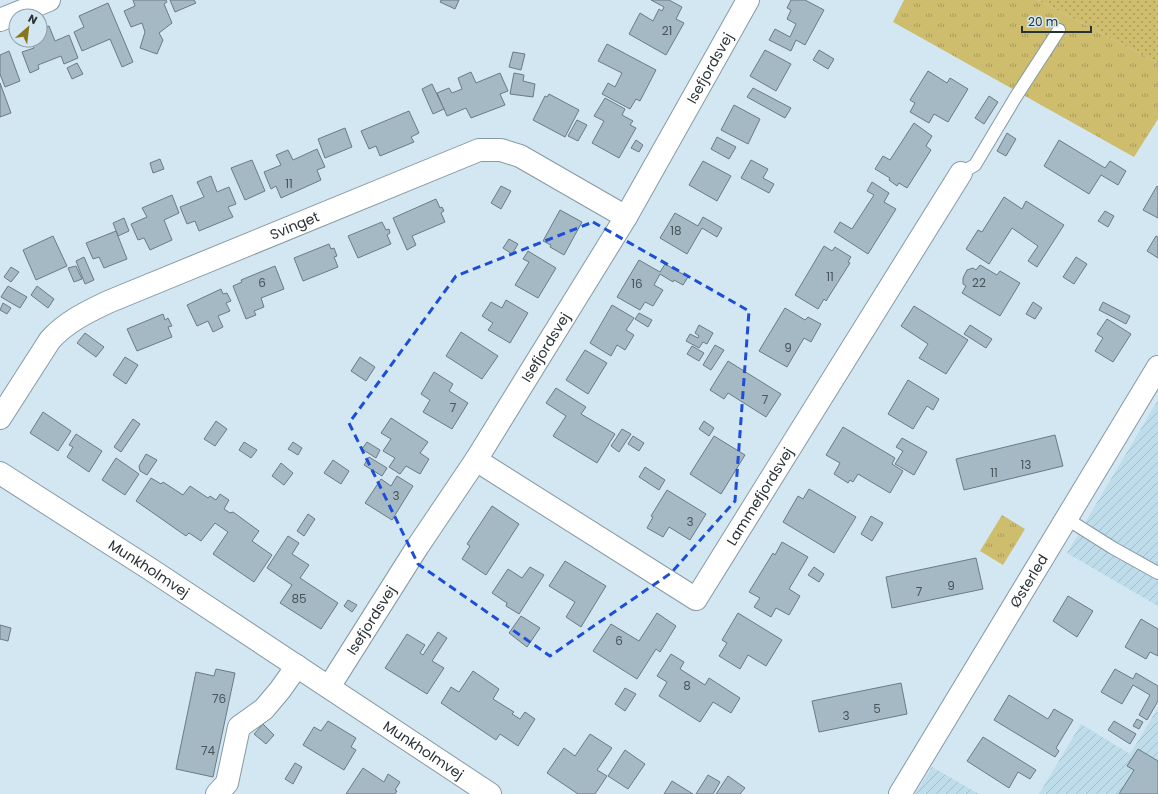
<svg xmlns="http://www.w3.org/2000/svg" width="1158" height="794" viewBox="0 0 1158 794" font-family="Poppins,sans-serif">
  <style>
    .industrial { fill: url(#industrial-furrows) }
    .grass { fill: url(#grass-tufts) }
    .garden { fill: url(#garden-dots) }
    .building { fill: #a5b9c4; stroke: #687b86 }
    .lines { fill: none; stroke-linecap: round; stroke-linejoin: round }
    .service-casing { stroke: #869aa4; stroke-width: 14 }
    .minor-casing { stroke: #869aa4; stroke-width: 24 }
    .tertiary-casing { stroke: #869aa4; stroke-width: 24 }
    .service { stroke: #fff; stroke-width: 12 }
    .minor { stroke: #fff; stroke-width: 22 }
    .tertiary { stroke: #fff; stroke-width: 22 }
    .marked { fill: none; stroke: #1d4ed8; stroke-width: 3; stroke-dasharray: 8 5; stroke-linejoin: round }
    .labels { text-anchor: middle; stroke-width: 3.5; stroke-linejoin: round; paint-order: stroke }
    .number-label { font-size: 12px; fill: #48545a }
    .street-label { font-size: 14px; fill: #293236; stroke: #d2e7f2 }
  </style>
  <defs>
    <pattern id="industrial-furrows" width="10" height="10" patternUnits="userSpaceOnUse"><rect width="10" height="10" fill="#bfdcea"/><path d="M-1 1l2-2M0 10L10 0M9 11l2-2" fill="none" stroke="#a4bdc9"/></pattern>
    <pattern id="grass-tufts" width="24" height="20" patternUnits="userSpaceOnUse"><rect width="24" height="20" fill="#cfbd6e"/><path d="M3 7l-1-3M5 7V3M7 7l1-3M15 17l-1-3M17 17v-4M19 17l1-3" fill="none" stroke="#a89a5b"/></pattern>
    <pattern id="garden-dots" width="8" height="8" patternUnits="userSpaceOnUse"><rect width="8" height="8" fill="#cfbd6e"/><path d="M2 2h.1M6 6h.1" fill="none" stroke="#a89a5b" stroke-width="1.8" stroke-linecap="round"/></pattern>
  </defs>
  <rect width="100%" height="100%" fill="#d2e7f2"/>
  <g class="industrial">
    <polygon points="1158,400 1158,606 1067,553"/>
    <polygon points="1158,708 1158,794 1039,794 1081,724 1130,754"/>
    <polygon points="932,767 979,794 915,794"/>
  </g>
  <g class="grass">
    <polygon points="904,0 1038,0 1158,63 1158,119 1134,157 893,22"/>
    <polygon points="1002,515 1025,529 1003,565 980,551"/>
  </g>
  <polygon class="garden" points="1038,0 1158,0 1158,63"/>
  <g class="building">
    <polygon points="133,0 166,0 167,2 164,4 172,23 159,33 163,40 157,54 140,48 145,32 142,23 131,27 124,11 135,6"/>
    <polygon points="170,0 194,0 196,3 175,12"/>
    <polygon points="441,0 459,0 455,9 440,2"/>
    <polygon points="651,0 669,0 682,7 676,19 684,23 666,55 629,34 640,13 653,21 659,9 662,11 664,7"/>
    <polygon points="791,0 805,0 824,10 805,45 796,40 791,51 769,40 775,29 790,37 796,24 787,19 791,10 787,8"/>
    <polygon points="108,3 133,62 122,67 110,39 82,51 74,32 84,27 79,16"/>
    <polygon points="49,26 55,41 69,35 78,58 64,64 61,56 38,65 39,69 30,73 22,52 34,48 31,40 40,40 40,29"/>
    <polygon points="607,44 656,70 640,101 636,99 630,109 602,94 608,83 615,87 622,73 598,61"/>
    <polygon points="765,50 791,64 776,91 750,76"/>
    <polygon points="819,50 834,59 828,69 813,60"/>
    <polygon points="9,51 20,81 5,87 0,74 0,55"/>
    <polygon points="513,52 525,54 521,70 509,67"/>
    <polygon points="77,63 83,74 72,79 67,68"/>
    <polygon points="928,71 947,83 950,78 968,89 948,122 934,114 929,123 910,112 915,103 910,100"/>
    <polygon points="471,72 476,83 500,73 508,91 500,94 505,105 471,118 466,108 447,116 437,93 449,88 452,93 462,89 458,78"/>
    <polygon points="514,73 524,75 523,81 535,84 533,97 510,94"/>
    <polygon points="0,83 11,113 0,117"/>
    <polygon points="432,84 444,109 433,114 422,89"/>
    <polygon points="753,88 791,108 785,118 747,97"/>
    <polygon points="549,94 579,110 565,137 533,120 545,96 547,97"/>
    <polygon points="989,96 998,102 984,124 975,118"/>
    <polygon points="605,98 625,109 622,115 633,121 630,125 636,128 619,158 592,143 604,121 594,116"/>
    <polygon points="734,105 760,119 748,144 721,130"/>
    <polygon points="409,111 419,133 411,137 414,142 380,156 376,146 369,149 361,131"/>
    <polygon points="577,120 587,125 578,141 568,136"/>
    <polygon points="914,123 932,136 926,146 931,150 907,188 899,183 897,186 889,180 890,178 875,169 883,156 890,160"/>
    <polygon points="345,128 352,147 325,158 318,139"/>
    <polygon points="1007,133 1016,139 1006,156 997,151"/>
    <polygon points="717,137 736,147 729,159 711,149"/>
    <polygon points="636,140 643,145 639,152 631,148"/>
    <polygon points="1059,140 1105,168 1110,161 1126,171 1118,185 1101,175 1089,194 1044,166"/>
    <polygon points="317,149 325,167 317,170 321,180 281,198 276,186 271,189 264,172 281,165 276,155 288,150 293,160"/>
    <polygon points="160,159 164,169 153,173 150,163"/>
    <polygon points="252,160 265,191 245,200 231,168"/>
    <polygon points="751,160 768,169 763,178 774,184 769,193 741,178"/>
    <polygon points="703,161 731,176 717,201 689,185"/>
    <polygon points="211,176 217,192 229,187 236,204 228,207 233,217 199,231 195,221 187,224 180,207 204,197 197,182"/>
    <polygon points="872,182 889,193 884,202 896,209 868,254 834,232 840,222 852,229 874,195 867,191"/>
    <polygon points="501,186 511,191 501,209 491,203"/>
    <polygon points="1157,186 1158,187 1158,218 1143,210"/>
    <polygon points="172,195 179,213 164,220 172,240 150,250 144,238 138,240 131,224 147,217 142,208"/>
    <polygon points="1004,197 1022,209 1026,201 1064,225 1037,267 1028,261 1038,246 1012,228 989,264 966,249 978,230 982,232"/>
    <polygon points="436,199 440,208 442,207 444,211 441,213 445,222 412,236 416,245 407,250 393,218"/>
    <polygon points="560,210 582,222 564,255 550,247 551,245 543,241"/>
    <polygon points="1105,211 1114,216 1108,227 1098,221"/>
    <polygon points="675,213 698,226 703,217 722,228 717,237 702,228 687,254 660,238"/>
    <polygon points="124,218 129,231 118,236 113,223"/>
    <polygon points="382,222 386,230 389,229 390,233 387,235 391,244 358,258 348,236"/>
    <polygon points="116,231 127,259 104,268 99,257 93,259 86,243"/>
    <polygon points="53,236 67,266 36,280 23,250"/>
    <polygon points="1156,236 1158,237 1158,258 1147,251"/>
    <polygon points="509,239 518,244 512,254 503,248"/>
    <polygon points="329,244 331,249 334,248 337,256 334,257 338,267 303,281 294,258"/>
    <polygon points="824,246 832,251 835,247 851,257 848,262 850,263 826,301 824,299 818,309 795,295"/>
    <polygon points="528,251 556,268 538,298 515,285 529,262 523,259"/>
    <polygon points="84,257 94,280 85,284 76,261"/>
    <polygon points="1076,257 1087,264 1074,284 1063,277"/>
    <polygon points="639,260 660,272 665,264 688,277 683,285 674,280 673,282 660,274 654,285 663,290 653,306 645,302 640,310 617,297"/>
    <polygon points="980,265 997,275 1000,271 1020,283 1000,316 962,293 966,286 963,284 963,278 967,270 973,268 976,270"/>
    <polygon points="76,266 82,279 74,282 68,268"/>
    <polygon points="275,266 284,289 261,298 264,307 254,311 256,315 246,319 233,286 242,282 241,280"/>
    <polygon points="11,267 19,272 11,282 4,277"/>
    <polygon points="8,286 27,297 20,308 1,297"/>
    <polygon points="37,286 54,299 48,308 31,295"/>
    <polygon points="221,289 223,294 227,293 231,301 226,303 230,311 218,316 223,327 213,332 208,321 197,326 187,305"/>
    <polygon points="506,300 528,313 510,343 488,330 493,323 482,316 491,302 502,308"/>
    <polygon points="1033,302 1042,308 1035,319 1026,314"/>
    <polygon points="1103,302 1130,316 1126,324 1099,310"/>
    <polygon points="3,303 11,308 7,314 0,310"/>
    <polygon points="612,305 634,318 626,330 634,335 625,350 617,345 611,356 590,343"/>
    <polygon points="914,306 968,340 946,374 919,358 928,344 901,326"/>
    <polygon points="785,308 805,320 808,317 821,324 811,342 804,338 787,367 759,351"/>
    <polygon points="639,313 652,320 648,327 635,319"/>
    <polygon points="163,314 165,320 168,318 172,326 168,327 172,337 137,351 127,329"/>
    <polygon points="1107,319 1131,334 1113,362 1095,351 1103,338 1097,334"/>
    <polygon points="699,325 713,333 707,344 703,342 699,348 686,341 690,334 698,338 699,336 695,333"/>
    <polygon points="970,325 992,339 986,348 964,334"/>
    <polygon points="461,332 498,356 482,379 446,356"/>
    <polygon points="85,333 104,347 96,357 77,343"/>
    <polygon points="715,345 724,350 711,370 703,365"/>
    <polygon points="692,346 704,353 699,361 687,354"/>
    <polygon points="585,350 607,363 588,394 566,380"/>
    <polygon points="125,357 138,365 126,384 113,375"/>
    <polygon points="360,357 375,367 366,381 351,371"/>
    <polygon points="728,361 781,394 766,417 728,393 724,399 710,390"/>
    <polygon points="434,372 453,384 449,391 468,403 452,429 423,412 430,400 421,394"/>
    <polygon points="908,380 939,399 933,410 927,406 913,429 888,414"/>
    <polygon points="556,388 586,407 581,414 615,434 597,463 553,436 566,416 546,403"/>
    <polygon points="43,412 71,431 58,451 30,433"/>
    <polygon points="391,418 428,442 420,453 429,459 420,474 406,466 400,474 389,467 395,458 383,451 391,439 381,433"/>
    <polygon points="133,419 140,424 121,452 114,447"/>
    <polygon points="216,421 227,429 215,446 204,439"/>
    <polygon points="704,421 714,428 709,436 699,429"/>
    <polygon points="843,427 895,458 892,464 903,471 890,493 858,474 853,482 850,480 848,483 834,474 840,463 826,455"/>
    <polygon points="622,429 631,434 619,452 611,446"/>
    <polygon points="76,434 102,451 89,472 67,457 73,447 69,445"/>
    <polygon points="1055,435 1063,466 964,490 956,459"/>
    <polygon points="633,436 644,443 639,451 628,444"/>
    <polygon points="714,436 745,455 721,494 690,474"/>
    <polygon points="902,438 927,452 914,475 895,464 903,451 896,447"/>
    <polygon points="244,442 257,450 251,458 239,450"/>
    <polygon points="293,442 302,448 298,455 288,449"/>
    <polygon points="367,442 380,450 376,458 362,449"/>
    <polygon points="146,454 157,460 147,475 140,471 139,466"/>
    <polygon points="369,457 387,468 382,476 364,465"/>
    <polygon points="116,458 139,474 125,495 102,480"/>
    <polygon points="333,460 349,471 341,484 324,473"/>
    <polygon points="281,463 293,473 284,485 272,476"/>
    <polygon points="645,467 665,480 659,490 639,477"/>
    <polygon points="397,476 413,486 392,520 365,503 381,479 391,486"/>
    <polygon points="151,478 161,484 163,482 183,495 190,486 208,498 210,496 216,500 220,494 229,500 224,509 230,513 233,512 259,531 252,541 272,555 254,582 213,554 228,532 215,523 201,541 189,533 186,536 136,501"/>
    <polygon points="809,489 856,517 834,553 783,522 798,496 803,499"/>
    <polygon points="667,490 706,514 690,540 669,527 663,537 647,528 653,517 651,516"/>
    <polygon points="492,506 519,524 486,575 462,559 470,546 467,544"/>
    <polygon points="308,514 315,519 304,536 297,531"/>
    <polygon points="871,516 883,523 872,541 861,534"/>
    <polygon points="288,536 299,543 292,554 309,565 300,578 338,603 321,629 280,603 292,585 267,568"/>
    <polygon points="782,542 808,557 789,589 800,596 789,615 776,608 771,617 754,607 760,598 749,592 773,553 775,555"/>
    <polygon points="976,558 983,589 892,608 886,577"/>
    <polygon points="565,561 606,586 581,627 566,617 575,602 549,586"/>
    <polygon points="530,567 544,575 519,614 506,606 507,603 492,593 508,569 522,578"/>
    <polygon points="814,567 824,574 819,582 808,575"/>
    <polygon points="1068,596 1093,611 1077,637 1053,621"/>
    <polygon points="348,600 357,605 352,612 344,606"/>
    <polygon points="657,613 676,626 660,652 656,649 637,679 593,651 611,624 639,641"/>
    <polygon points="738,613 782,640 766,666 748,655 740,669 719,656 727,643 722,640"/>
    <polygon points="521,616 540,628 527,647 509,633"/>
    <polygon points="1141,619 1158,629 1158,656 1150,652 1146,659 1125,647"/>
    <polygon points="0,625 11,628 8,641 0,639"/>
    <polygon points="438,632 447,638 432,661 444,668 427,694 385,668 407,634 425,645 420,653 423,655"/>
    <polygon points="671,654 684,662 680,669 705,685 709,678 740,698 731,713 713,702 700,722 659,696 667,682 657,676"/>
    <polygon points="216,669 235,673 213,777 176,769 196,672 214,676"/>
    <polygon points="1115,669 1133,679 1136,673 1158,686 1158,701 1147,720 1139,715 1150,695 1133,685 1122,704 1101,692"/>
    <polygon points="473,671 499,689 493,699 514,712 512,714 520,719 525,712 535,719 518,746 500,734 496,740 441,703 451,687 459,692"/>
    <polygon points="901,683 907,714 819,732 812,701"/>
    <polygon points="625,688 636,694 625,711 615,704"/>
    <polygon points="1009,695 1048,719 1054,709 1073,720 1056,748 1059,751 1055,757 994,720"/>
    <polygon points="1137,719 1143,722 1139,729 1133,726"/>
    <polygon points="328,721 356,738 351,747 356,750 344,770 303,745 314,727 321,731"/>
    <polygon points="1114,721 1136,734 1130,744 1108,730"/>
    <polygon points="263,724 274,735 266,744 254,734"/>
    <polygon points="590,734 612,748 597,770 607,776 595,794 578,794 547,773 564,748 575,756"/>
    <polygon points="983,737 1036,770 1030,779 1018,772 1009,788 967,761"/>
    <polygon points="1138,749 1158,761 1158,794 1119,794 1134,770 1127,766"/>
    <polygon points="625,750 645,764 628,789 608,776"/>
    <polygon points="295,763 302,767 293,784 285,779"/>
    <polygon points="363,768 384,782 388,774 400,782 395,790 397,791 395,794 346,794"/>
    <polygon points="708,775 720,782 713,794 696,794"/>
    <polygon points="728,776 745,788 740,794 716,794"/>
    <polygon points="672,781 693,794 664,794"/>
  </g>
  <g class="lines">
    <defs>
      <g id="service">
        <polyline points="961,173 975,165 1015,98 1059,30"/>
        <polyline points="1067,519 1113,548 1158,573"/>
      </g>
      <g id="minor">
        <polyline points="0,20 49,0"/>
        <path id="s1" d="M0,418L50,340C66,322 87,312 108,302L479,150H501L520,156L626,217"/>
        <path id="s2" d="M476,460L696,599L961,173"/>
        <path id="s3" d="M329,687L418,546L476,460L626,217L748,0"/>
        <polyline points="217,794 227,783 239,727 264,709 280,690 297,666"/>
        <path id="s4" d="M900,794L1158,367"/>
      </g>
      <g id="tertiary">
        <path id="s5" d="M0,473L150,569L490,794"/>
      </g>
    </defs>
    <use href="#service" class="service-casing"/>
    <use href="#minor" class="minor-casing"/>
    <use href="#tertiary" class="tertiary-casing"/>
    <use href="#service" class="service"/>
    <use href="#minor" class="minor"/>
    <use href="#tertiary" class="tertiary"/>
  </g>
  <path class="marked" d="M593,222L749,311L735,501L671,573L550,656L418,564L349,423L456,276Z"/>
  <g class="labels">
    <g class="number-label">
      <text x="667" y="35">21</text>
      <text x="289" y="188">11</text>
      <text x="676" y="235">18</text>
      <text x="830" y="281">11</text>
      <text x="262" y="287">6</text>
      <text x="979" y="287">22</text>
      <text x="637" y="288">16</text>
      <text x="788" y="352">9</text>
      <text x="765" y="404">7</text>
      <text x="453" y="412">7</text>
      <text x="1026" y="469">13</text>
      <text x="994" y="477">11</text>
      <text x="396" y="500">3</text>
      <text x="690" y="526">3</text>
      <text x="951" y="590">9</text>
      <text x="919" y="596">7</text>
      <text x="299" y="603">85</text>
      <text x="619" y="645">6</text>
      <text x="687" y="690">8</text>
      <text x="219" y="703">76</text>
      <text x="877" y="713">5</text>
      <text x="846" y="720">3</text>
      <text x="208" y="755">74</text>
    </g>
    <g class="street-label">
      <text dy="5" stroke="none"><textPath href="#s3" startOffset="727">Isefjordsvej</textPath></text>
      <text dy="5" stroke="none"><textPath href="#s1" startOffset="364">Svinget</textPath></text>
      <text dy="5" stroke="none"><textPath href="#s3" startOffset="403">Isefjordsvej</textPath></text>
      <text dy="5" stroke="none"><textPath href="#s2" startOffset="381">Lammefjordsvej</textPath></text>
      <text dy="5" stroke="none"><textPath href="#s5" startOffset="177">Munkholmvej</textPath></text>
      <text dy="5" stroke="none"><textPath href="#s4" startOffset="249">Østerled</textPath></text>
      <text dy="5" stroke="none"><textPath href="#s3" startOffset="79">Isefjordsvej</textPath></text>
      <text dy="5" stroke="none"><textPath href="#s5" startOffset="506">Munkholmvej</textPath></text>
    </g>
  </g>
  <g transform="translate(28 28) rotate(28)"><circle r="19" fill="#d2e7f2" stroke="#8e9fa7"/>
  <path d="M0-3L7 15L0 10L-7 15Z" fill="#89761a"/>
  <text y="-6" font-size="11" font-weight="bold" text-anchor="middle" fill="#293236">N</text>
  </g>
  <path d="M1022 26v6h69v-6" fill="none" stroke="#293236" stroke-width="2"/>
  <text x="1028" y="26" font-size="12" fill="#293236" stroke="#d2e7f2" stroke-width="3" paint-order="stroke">20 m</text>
</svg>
